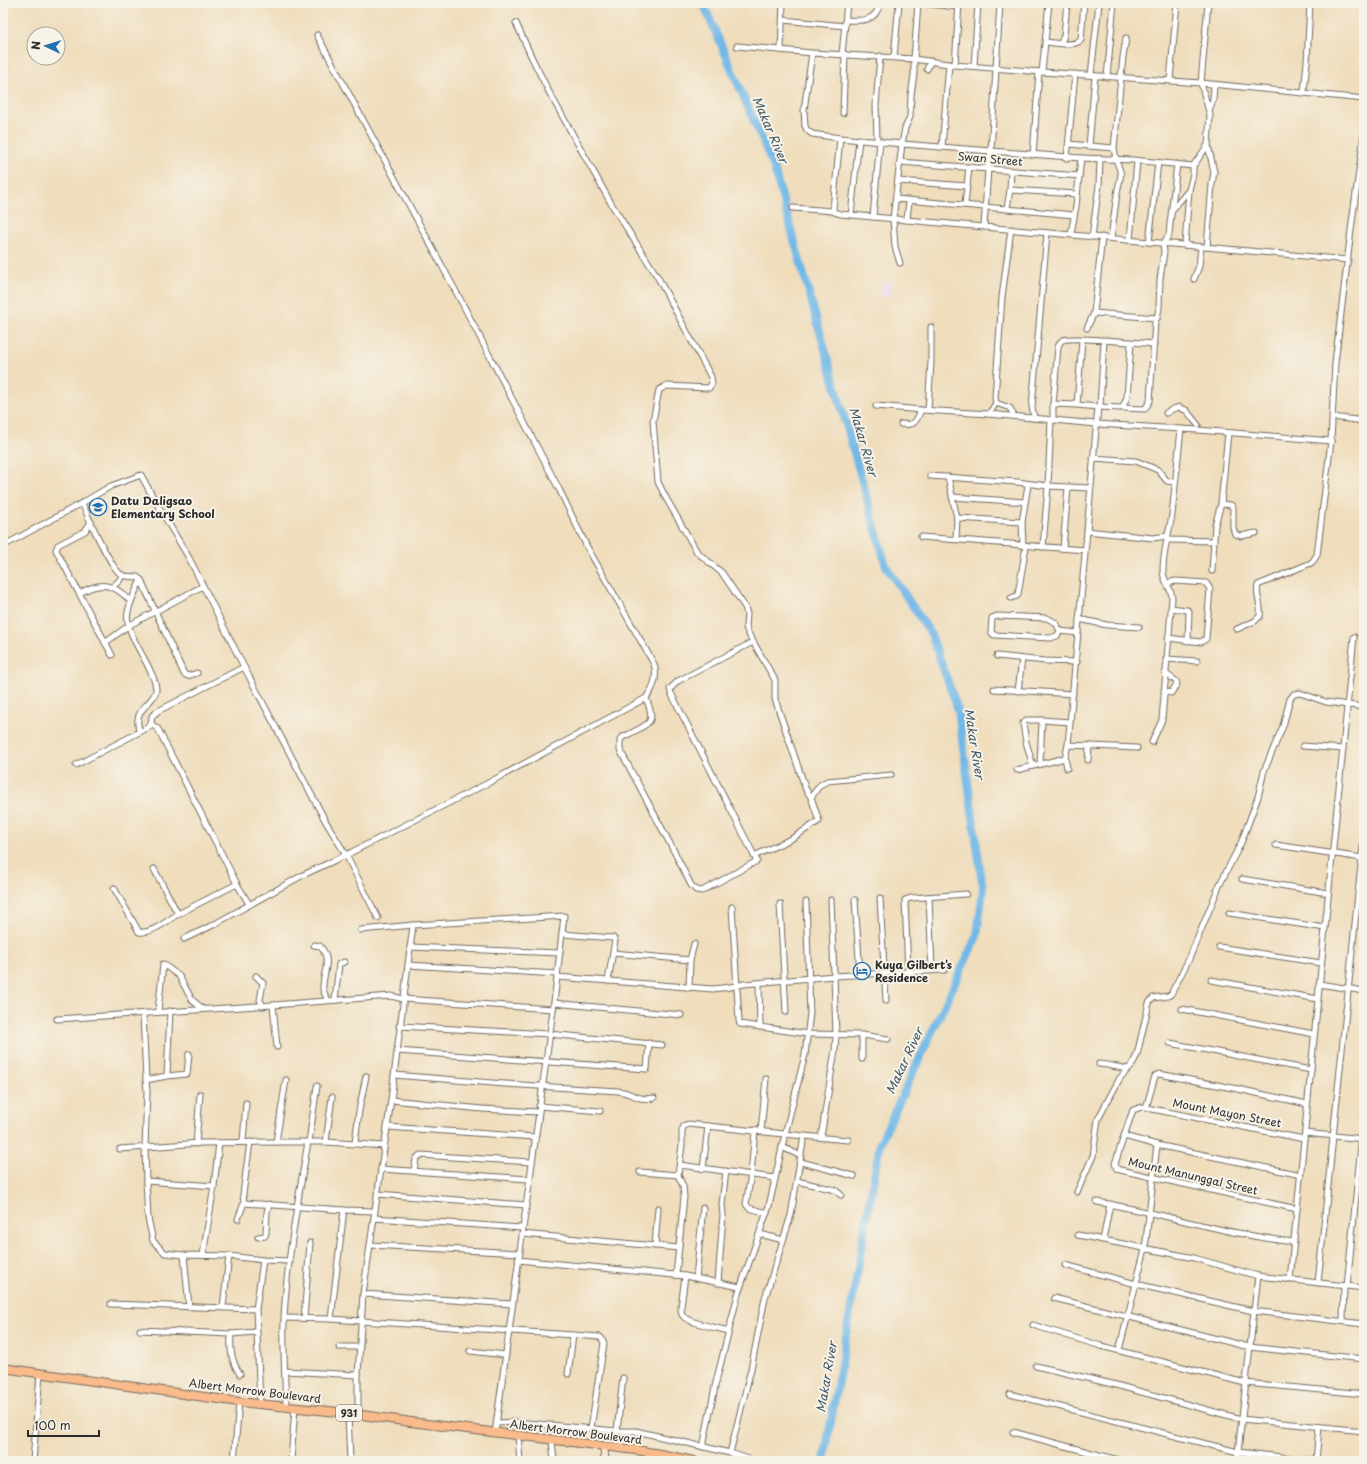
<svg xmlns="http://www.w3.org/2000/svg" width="1367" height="1464" viewBox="0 0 1367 1464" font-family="'Playpen Sans',sans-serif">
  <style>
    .built { fill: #ecd1ea }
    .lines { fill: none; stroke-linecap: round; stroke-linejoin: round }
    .river { stroke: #6fb8e7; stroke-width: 8 }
    .street-casing { stroke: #70695e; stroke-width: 7 }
    .secondary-casing { stroke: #70695e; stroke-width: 9 }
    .primary-casing { stroke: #70695e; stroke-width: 10 }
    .street { stroke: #fff; stroke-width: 5 }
    .secondary { stroke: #fde4d1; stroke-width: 7 }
    .primary { stroke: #fabb8c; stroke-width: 8 }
    .labels { text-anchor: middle; stroke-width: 4; stroke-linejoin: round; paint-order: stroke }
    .shield { fill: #f7f3e8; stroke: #686764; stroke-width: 1 }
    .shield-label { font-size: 10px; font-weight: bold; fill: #2b2b2b }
    .street-label { font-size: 11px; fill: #2b2b2b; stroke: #f7f3e8 }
    .poi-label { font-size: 11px; font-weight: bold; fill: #2b2b2b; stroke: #f7f3e8; text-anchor: start }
    .water-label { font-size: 12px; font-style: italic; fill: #3f5563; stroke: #f7f3e8 }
  </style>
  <rect width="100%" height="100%" fill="#f7f3e8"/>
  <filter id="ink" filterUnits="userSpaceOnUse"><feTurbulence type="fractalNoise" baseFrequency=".025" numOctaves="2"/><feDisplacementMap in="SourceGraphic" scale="8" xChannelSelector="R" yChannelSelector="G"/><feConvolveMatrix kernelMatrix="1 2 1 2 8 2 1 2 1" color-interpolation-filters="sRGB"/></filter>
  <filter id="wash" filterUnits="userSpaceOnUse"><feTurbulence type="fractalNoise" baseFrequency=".012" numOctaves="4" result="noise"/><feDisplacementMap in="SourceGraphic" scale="16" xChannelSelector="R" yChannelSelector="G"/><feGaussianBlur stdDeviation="0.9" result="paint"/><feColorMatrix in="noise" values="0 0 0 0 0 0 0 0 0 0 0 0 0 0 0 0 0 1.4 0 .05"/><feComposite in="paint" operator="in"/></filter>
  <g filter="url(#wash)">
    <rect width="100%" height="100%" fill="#efddbc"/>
    <polygon class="built" points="882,282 892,283 890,297 880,296"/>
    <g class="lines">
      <polyline class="river" points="703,3 773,165 886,566 931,634 958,710 983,889 977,936 880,1143 824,1461"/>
    </g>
  </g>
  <g filter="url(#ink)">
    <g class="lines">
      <defs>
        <g id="street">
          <polyline points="918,3 959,7"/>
          <polyline points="783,20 845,26"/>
          <path d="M846,20C862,21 876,22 880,3"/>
          <polyline points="516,23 532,58 549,92 612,205 657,276 711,377 712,383 709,388 666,386 659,390 653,421 658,482 666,498 697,552 722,573 745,607 747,614 746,627 748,633 775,680 775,699 806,790 811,797 819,821 791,839 754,856"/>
          <path d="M1046,42C1056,43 1074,47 1081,40L1084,3"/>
          <polyline points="1061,43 1064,35 1067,3"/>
          <polyline points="737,46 812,53 914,59 955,65 1042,72 1201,83 1364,99"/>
          <polyline points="781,50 783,3"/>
          <polyline points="812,53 804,110 805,126 807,130 812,134 840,138 902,144 1081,158 1076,206 1071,234"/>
          <polyline points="842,54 847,3"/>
          <polyline points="894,57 899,3"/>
          <polyline points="955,65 959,3"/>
          <polyline points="974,66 978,3"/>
          <polyline points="927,69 931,61"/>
          <polyline points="1042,72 1049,3"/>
          <polyline points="1091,75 1099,3"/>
          <polyline points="1107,77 1114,3"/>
          <polyline points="1170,80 1177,3"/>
          <polyline points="1304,92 1307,62 1310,3"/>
          <polyline points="1209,111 1213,100 1214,85"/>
          <polyline points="843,113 845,54"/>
          <polyline points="840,138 833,209 834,212 840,214 1348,260"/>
          <polyline points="877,141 876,105 880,56"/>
          <polyline points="1069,144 1089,146 1095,76"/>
          <polyline points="1089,146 1114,148"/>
          <polyline points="942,147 949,64"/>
          <polyline points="1033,155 1039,72"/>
          <polyline points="1067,158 1075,74"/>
          <polyline points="1081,158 1133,160 1193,166"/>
          <polyline points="900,162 1079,176"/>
          <polyline points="898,181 967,186"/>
          <polyline points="1010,190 1077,194"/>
          <polyline points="896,199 1074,215"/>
          <polyline points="965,205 969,167"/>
          <polyline points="793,208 833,211"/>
          <polyline points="1007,208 1010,190 1011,171"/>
          <polyline points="1173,209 1189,190 1193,174 1193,166 1208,145 1210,115 1201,83 1208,3"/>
          <polyline points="851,215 859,139"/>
          <polyline points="873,217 880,141"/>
          <polyline points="907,220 909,201"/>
          <polyline points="984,226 988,169 991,151 1000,3"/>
          <polyline points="1011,229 1002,297 995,398 996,403 1010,408 1014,416"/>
          <polyline points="1092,237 1099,185 1100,159"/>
          <polyline points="1111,238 1117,194 1121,174 1116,159 1114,148 1123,57 1126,38"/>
          <polyline points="1130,240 1137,161"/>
          <polyline points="1149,242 1158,163"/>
          <polyline points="1185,245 1189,190"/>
          <polyline points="1207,247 1212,184 1214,172 1208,145"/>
          <polyline points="900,263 895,247 893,219 902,144 905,128 910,117 911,95 914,75 914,59 918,3"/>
          <polyline points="1194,279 1199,266 1201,247"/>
          <polyline points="1094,313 1157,318"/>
          <polyline points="1087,328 1094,313 1102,237"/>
          <path d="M1077,405L1053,404L1058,347C1059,344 1060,341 1063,340C1070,336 1140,343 1154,344"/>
          <polyline points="876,406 921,410 989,414 1096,424 1198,430 1331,441"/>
          <polyline points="1098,407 1145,409 1150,401 1155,321 1157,318 1159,308 1160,279 1164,252 1163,244 1169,235 1170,224 1177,164"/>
          <polyline points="1100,407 1104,341"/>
          <polyline points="1123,407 1127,397 1131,343"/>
          <polyline points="928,410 931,362 931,327"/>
          <polyline points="1166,413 1173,409 1179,407 1182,409 1186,410 1198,425"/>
          <polyline points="989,414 996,403"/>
          <polyline points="1332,417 1364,421"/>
          <polyline points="1034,418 1032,407 1047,233"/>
          <polyline points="1053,420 1053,404"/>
          <path d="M901,424C915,426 916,422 921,410"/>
          <polyline points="1093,458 1136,461 1158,470 1167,481 1175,482"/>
          <polyline points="930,476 1017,482 1048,486 1051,420"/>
          <polyline points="948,477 957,518 956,539"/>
          <polyline points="952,497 1025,502"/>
          <path d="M82,503C88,516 111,570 122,575C125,577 133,576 137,577L141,580L184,674L188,676L197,673"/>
          <polyline points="1221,504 1231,505 1233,508 1233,528 1235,534 1241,536 1256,533"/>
          <polyline points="957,518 1022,522"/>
          <polyline points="91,522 85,531 58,545 56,550 112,655"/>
          <polyline points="1087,531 1153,538 1167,536"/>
          <polyline points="921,537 1085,550"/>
          <polyline points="1167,540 1214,541"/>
          <path d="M3,546L82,503L111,486L141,475L154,499L189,558L244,667L326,822L346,855L490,782L646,698C654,688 658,677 654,664L587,547L559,489L460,299L317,35"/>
          <polyline points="1023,546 1022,522 1028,485"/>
          <polyline points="1043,547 1048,486 1090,488"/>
          <polyline points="1063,548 1068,488"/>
          <polyline points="1212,571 1215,525 1221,504 1228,433"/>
          <polyline points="1167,583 1176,581 1206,583 1210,589 1206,639 1201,642 1168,638"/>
          <polyline points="112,587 119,581 122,576"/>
          <path d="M80,593C101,581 114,583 131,602"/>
          <polyline points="1011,598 1017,596 1018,594 1026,546"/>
          <polyline points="1171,608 1187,610 1189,611 1188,641"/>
          <polygon points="997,616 1047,618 1056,623 1060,631 1057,636 1050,638 994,635 991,632 992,618"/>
          <polyline points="1079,619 1107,625 1139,627"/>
          <path d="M1237,629L1255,621L1260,616C1262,605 1255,595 1258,585L1311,563L1313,561L1317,555L1331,441L1335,363L1352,222L1364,135"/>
          <polyline points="1060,631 1078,633"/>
          <polyline points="105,643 128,626 203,586"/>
          <polyline points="997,656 1045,661 1077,662"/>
          <polyline points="1166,659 1197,661"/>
          <polyline points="994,689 1073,694"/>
          <polyline points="1018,691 1022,659"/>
          <polyline points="1164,691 1171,693 1177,684 1176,681 1165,673"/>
          <path d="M646,698C648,704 653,714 650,720C648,726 629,734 623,737L620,740V750L675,853L691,885L696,890L702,891L757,861L671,693L670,689L678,681L753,642"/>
          <polyline points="151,724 158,729 237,884"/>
          <path d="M139,732C139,728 137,723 138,719C139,707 157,699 156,689C156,681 151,673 148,666C141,652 124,627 128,612C130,601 136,590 141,580"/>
          <path d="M1152,742L1162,720L1172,598C1172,588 1162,580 1163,570C1163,551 1169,533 1172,515C1175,486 1178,458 1181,429"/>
          <polyline points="1068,745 1137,748"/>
          <polyline points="1303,746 1343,749"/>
          <polyline points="1088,760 1089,746"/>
          <polyline points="1040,764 1042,720 1070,722"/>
          <polyline points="76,765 149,727 151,724 152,716 158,711 244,667"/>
          <polyline points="1033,766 1026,742 1023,723 1026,720 1042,720"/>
          <polyline points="1067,768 1065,758 1068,745 1098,407 1077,405 1082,340"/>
          <polyline points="1017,770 1065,758"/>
          <polyline points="811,797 820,785 827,781 891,775"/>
          <polyline points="1276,845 1362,858"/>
          <polyline points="154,869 178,914 237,884 249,904"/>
          <polyline points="1242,879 1328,893"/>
          <path d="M114,888L139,932C152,934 168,920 178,914"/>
          <polyline points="929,897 932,970"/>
          <polyline points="880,898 886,1001"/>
          <polyline points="855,900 860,974"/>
          <polyline points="780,904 786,1012"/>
          <polyline points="732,907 739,1021 740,1024 808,1034 862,1035 888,1039"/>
          <polyline points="1229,913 1325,928"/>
          <polyline points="361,930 413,925"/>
          <polyline points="562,934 613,938 615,940 608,981"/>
          <polyline points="184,939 213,925 303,875 346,855 378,918"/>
          <path d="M314,945L320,946C333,961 322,973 323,989C324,993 326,997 328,1000"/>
          <polyline points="410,947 560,953"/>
          <polyline points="1219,947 1321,963"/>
          <polyline points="613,953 690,960 689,988"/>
          <polyline points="690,960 694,944"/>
          <polyline points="408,965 557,974"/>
          <polyline points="908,972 905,900 911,898 966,894"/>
          <polyline points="256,976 263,983 260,1000 263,1006"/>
          <polyline points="557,977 713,989 730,987 744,984 834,976 831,900"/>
          <polyline points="1211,980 1318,999"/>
          <polyline points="759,983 760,1027"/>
          <polyline points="1319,984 1364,991"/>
          <polyline points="335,1000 339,964 344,962"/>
          <polyline points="554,1003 681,1015"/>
          <polyline points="273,1005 277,1047"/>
          <polyline points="1182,1009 1314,1034"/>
          <polyline points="170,1011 167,1076 146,1080 147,1091 145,1148 146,1181 148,1218 153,1241 165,1253 184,1255 229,1256 263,1260 290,1261"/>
          <polyline points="158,1012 163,964 179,976 192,1000 203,1009"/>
          <polyline points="143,1014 146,1080"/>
          <polyline points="57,1019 273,1005 391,996 403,999 553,1009"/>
          <polyline points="399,1026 549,1034 662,1045"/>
          <polyline points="1170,1043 1311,1070"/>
          <polyline points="397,1051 647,1069 649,1043"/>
          <polyline points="862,1059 862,1035"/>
          <polyline points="1099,1064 1107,1065 1128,1069"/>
          <path d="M394,1075L505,1084L618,1091C635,1093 636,1101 654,1098"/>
          <polyline points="167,1076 187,1074 189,1054"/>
          <polyline points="391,1100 482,1109 538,1112"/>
          <polyline points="539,1106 600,1111"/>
          <polyline points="1146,1108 1155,1076 1159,1074 1238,1089 1307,1104"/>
          <polyline points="387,1127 535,1137"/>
          <polyline points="755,1130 751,1174 746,1204 749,1208 767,1213"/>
          <polyline points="761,1131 766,1079"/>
          <polyline points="1305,1133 1364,1139"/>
          <polyline points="804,1136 848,1140"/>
          <polyline points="1124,1136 1115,1164 1117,1169 1120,1170 1297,1209"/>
          <polyline points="821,1137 835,1050 836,1036 834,976 944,970"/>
          <polyline points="243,1142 246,1103"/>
          <polyline points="250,1142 243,1194 244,1203 344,1210 374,1211"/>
          <polyline points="276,1142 286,1080"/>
          <polyline points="309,1142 317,1086"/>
          <polyline points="326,1142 332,1097"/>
          <polyline points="355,1143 359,1111 366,1076"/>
          <polyline points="196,1144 200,1094"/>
          <polyline points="782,1147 801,1156"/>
          <polyline points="120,1149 201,1143 276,1142 326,1142 384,1146"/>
          <polyline points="801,1162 854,1176"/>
          <polyline points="680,1165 775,1178"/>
          <polyline points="381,1169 529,1179"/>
          <polyline points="703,1169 708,1126"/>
          <polyline points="414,1171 416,1159 420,1155 531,1162"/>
          <polyline points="640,1172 678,1175"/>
          <polyline points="1301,1175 1157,1145 1124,1136 1133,1110 1142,1107 1304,1139"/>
          <polyline points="146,1181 214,1186 203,1255"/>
          <polyline points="797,1181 835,1190 841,1195"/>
          <polyline points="214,1186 219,1143"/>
          <polyline points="1077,1192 1093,1156 1098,1119 1120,1078 1132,1065 1137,1055 1149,1003 1153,998 1168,996 1171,994 1189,959 1220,884 1241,843 1258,797 1264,771 1283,726 1290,699 1294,694 1300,693 1326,702 1364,707"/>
          <polyline points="377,1194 526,1205"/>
          <path d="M1097,1202C1163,1213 1227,1235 1294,1242"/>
          <polyline points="374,1218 522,1228"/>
          <polyline points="238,1219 244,1203"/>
          <polyline points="522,1234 679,1248"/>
          <polyline points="760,1234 783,1240"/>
          <polyline points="1078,1235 1194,1258 1258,1276 1364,1288"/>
          <polyline points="258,1237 265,1236 266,1233 267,1212 269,1204"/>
          <polyline points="1103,1240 1110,1204"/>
          <polyline points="370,1245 519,1253"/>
          <polyline points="655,1246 658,1208"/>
          <polyline points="184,1255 189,1307"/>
          <polyline points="518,1260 685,1276 740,1287"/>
          <polyline points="1065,1265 1136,1284 1253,1311 1364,1324"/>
          <polyline points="676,1275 684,1197 683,1186 678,1175 682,1145 682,1130 684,1126 688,1124 804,1136 791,1215 765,1298 751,1369 730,1453"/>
          <path d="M685,1276L681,1307C681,1310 681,1313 683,1316C688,1323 719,1328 728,1331"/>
          <polyline points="696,1278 703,1208"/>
          <polyline points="1290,1280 1354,637"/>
          <polyline points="718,1283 723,1215 722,1204 726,1171"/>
          <polyline points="1318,1283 1364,836"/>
          <polyline points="1347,1286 1364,1115"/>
          <polyline points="363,1294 512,1304"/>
          <polyline points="1054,1298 1249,1347 1364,1359"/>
          <polyline points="111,1304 256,1309"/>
          <polyline points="223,1307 229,1256"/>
          <polyline points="284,1318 331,1319 573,1335 568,1374"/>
          <polyline points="304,1318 310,1243"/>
          <polyline points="331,1319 344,1210"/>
          <polyline points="1343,1321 1344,1286"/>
          <polyline points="1033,1325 1101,1346 1245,1383 1364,1394"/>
          <polyline points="140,1330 231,1334 256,1332"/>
          <path d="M231,1334C230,1349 231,1361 240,1374"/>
          <polyline points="573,1335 600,1337 602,1339 604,1343 591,1428"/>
          <polyline points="339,1347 359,1347"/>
          <polyline points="1119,1350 1145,1249 1157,1145"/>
          <polyline points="470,1351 506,1355"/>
          <polyline points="1036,1366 1112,1384 1241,1419 1364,1431"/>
          <polyline points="285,1371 358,1375"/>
          <polyline points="1010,1394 1238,1452 1316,1461"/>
          <polyline points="260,1404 256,1309 263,1260"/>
          <path d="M286,1407C285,1377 283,1348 284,1318C287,1259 298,1200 308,1142"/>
          <polyline points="348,1413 350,1461"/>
          <polyline points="358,1415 358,1375 363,1294 391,1100 413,925 564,916 554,1003 495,1433"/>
          <polyline points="497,1423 515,1422 617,1431 636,1431 730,1453 752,1460"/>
          <polyline points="617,1431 623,1378"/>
          <polyline points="1013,1432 1122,1461"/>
          <polyline points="518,1436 520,1461"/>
          <polyline points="552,1440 554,1461"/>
          <polyline points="703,1447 716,1382 738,1294 769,1206 785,1134 805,1055 810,1013 806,902"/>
          <polyline points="33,1461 40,1374"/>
          <polyline points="234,1461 239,1402"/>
          <polyline points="291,1461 295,1408"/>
          <polyline points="1237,1461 1258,1276"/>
          <polyline points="1316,1461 1319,1427"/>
        </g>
        <polyline id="secondary" points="604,1447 605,1461"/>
        <polyline id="primary" points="3,1368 239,1402 348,1413 411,1422 636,1450 660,1454 694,1461"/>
      </defs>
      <use href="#street" class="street-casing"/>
      <use href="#secondary" class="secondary-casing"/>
      <use href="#primary" class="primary-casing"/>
      <use href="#street" class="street"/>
      <use href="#secondary" class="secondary"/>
      <use href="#primary" class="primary"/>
    </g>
  </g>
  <defs>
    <symbol id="school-ring" viewBox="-11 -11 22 22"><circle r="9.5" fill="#f7f3e8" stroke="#1f6fb2" stroke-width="1.5"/><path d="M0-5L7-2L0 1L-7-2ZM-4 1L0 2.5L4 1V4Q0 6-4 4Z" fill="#1f6fb2"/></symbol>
    <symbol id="hotel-ring" viewBox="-11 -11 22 22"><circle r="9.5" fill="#f7f3e8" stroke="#1f6fb2" stroke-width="1.5"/><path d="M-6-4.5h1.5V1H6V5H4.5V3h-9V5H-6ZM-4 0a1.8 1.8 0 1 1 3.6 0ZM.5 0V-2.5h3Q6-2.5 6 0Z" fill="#1f6fb2"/></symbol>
  </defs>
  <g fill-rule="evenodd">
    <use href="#school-ring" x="88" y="497" width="20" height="20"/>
    <use href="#hotel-ring" x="852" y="961" width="20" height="20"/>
  </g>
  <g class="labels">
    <rect class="shield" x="336" y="1405" width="26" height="16" rx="3"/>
    <g class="shield-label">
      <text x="349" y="1417">931</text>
    </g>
    <g class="street-label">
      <text transform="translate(990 159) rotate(5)" y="4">Swan Street</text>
      <text transform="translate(1227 1113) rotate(11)" y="4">Mount Mayon Street</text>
      <text transform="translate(1193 1176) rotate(13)" y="4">Mount Manunggal Street</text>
      <text transform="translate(255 1391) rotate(7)" y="4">Albert Morrow Boulevard</text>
      <text transform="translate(576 1432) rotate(7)" y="4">Albert Morrow Boulevard</text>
    </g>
    <g class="poi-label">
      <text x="111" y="505">Datu Daligsao<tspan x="111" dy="13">Elementary School</tspan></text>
      <text x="875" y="969">Kuya Gilbert’s<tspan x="875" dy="13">Residence</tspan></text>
    </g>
    <g class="water-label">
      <text transform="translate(770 130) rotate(67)" y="4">Makar River</text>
      <text transform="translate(863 442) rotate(74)" y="4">Makar River</text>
      <text transform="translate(974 744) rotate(81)" y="4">Makar River</text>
      <text transform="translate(905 1061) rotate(-65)" y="4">Makar River</text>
      <text transform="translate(827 1377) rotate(-80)" y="4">Makar River</text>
    </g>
  </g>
  <rect width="1367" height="1464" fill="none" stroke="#f7f3e8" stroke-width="16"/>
  <g transform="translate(46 46) rotate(274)"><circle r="19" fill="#f7f3e8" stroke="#a5a39c"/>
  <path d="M0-3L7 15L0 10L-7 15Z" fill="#1f6fb2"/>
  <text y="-6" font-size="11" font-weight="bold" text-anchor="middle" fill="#2b2b2b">N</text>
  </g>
  <path d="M28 1430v6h71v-6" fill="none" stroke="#2b2b2b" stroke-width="2"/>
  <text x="34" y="1430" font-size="12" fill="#2b2b2b" stroke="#f7f3e8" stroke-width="3" paint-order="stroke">100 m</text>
</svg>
